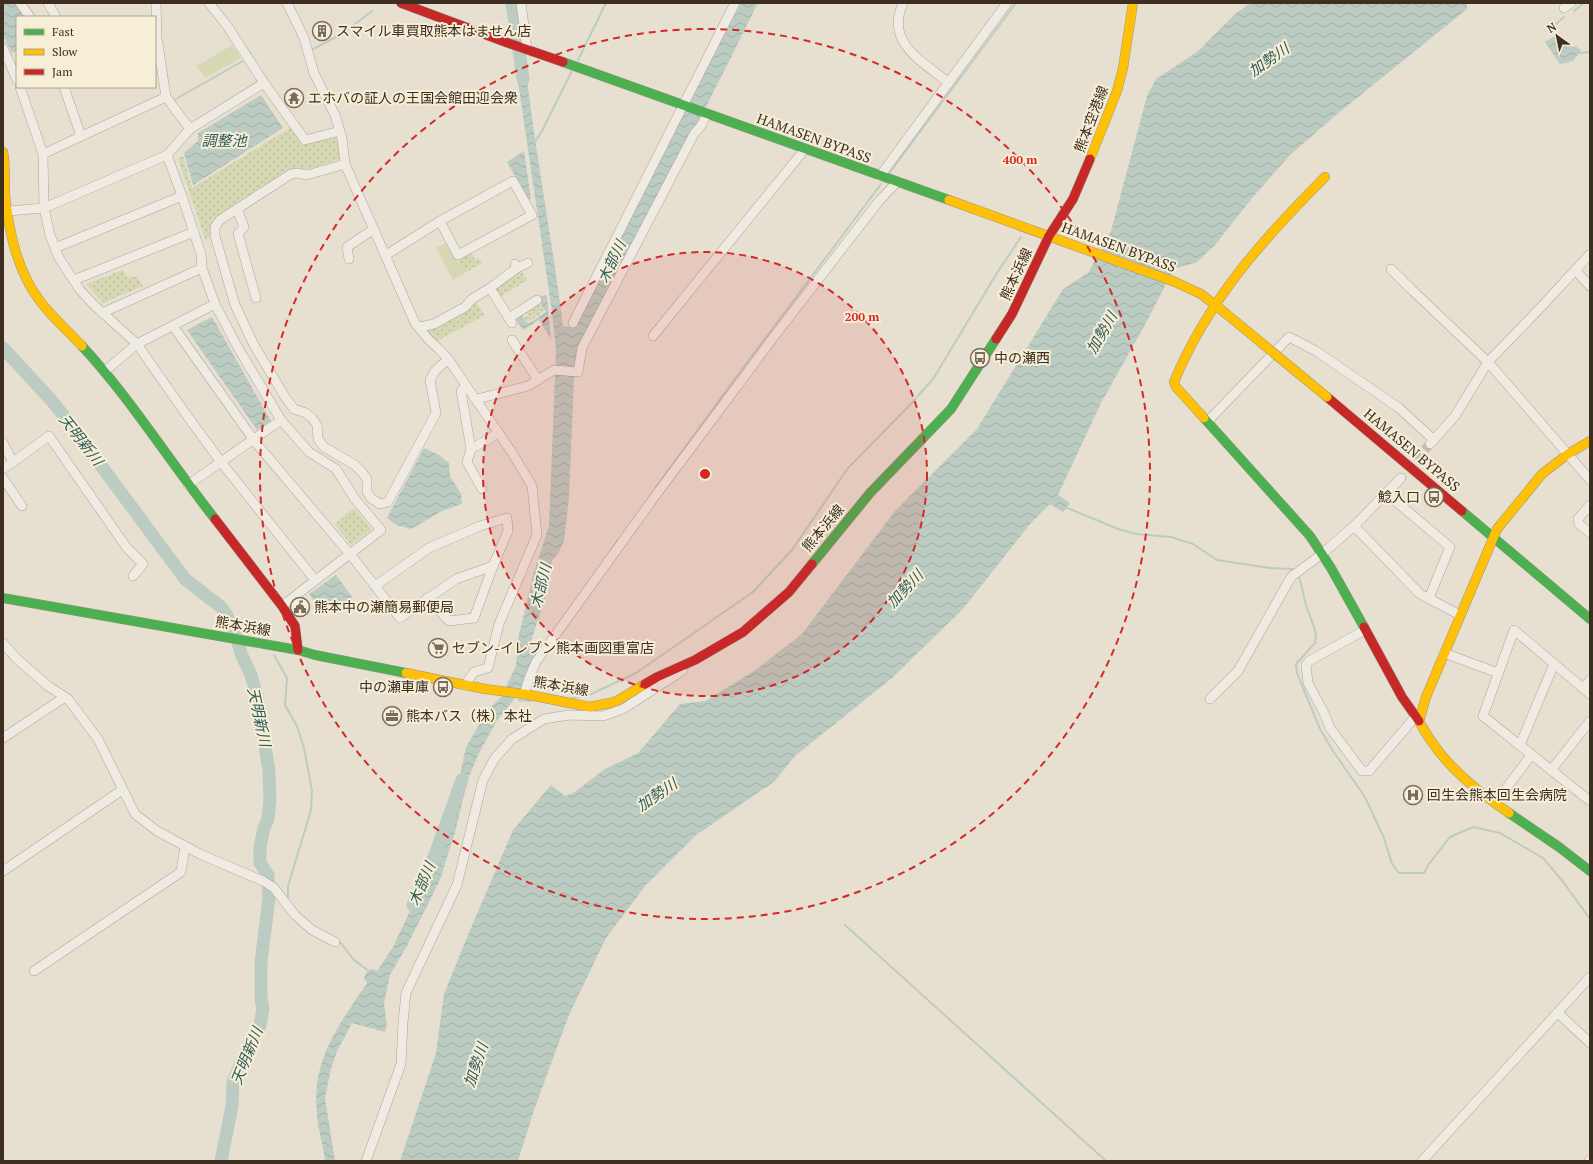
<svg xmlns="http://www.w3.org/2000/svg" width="1593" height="1164" viewBox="0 0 1593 1164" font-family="'PT Serif','Noto Sans JP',serif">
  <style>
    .grass { fill: #d6d7b3 }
    .park { fill: url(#park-dots) }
    .water { fill: url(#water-waves) }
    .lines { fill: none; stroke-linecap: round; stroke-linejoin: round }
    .stream { stroke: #bcccc2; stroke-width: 2 }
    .river { stroke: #bcccc2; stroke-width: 13 }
    .street-tunnel { stroke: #c5bcae; stroke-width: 9; stroke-dasharray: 9 4.5; stroke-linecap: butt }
    .street-casing { stroke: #ada599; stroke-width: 10 }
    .fast-casing { stroke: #9c958a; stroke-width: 10 }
    .slow-casing { stroke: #9c958a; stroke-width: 10 }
    .jam-casing { stroke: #9c958a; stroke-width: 10 }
    .street { stroke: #efebe3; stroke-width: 9 }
    .fast { stroke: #4caf50; stroke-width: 9 }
    .slow { stroke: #ffc107; stroke-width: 9 }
    .jam { stroke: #c62828; stroke-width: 9 }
    .slow-bridge-casing { stroke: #928b80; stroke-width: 10; stroke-linecap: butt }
    .slow-bridge { stroke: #ffc107; stroke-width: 9 }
    .ring { fill: none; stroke: #d62828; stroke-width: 2; stroke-dasharray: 7 5 }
    .labels { text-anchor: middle; stroke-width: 4; stroke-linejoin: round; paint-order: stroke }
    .poi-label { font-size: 14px; fill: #3d2e20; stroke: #f7eed8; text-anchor: start }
    .street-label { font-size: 14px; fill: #3d2e20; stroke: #f7eed8 }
    .water-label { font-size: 15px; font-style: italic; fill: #2f5d5a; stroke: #f7eed8 }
    .centre { fill: #d62828; stroke: #f7eed8; stroke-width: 2 }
    .ring-label { font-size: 12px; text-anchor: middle; font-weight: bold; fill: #d62828; stroke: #f7eed8; stroke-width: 4; stroke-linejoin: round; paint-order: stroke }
  </style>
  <defs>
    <pattern id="park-dots" width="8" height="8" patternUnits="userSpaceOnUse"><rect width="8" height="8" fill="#d6d7b3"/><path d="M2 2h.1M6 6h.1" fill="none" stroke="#b9b99a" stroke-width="1.8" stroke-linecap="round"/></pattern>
    <pattern id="water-waves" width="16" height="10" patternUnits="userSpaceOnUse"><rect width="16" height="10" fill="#bcccc2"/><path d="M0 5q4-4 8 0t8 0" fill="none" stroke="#a2b0a6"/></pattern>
  </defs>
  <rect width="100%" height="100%" fill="#e7e0d1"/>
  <g class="grass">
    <polygon points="232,45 241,58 205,78 197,66"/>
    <polygon points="447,242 465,273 453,280 436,248"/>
  </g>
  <g class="park">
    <polygon points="290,128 303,145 337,136 340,159 309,169 292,169 212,219 210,237 205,239 178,159 183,156 192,188"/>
    <polygon points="471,252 475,259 478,258 482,263 465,273 457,259"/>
    <polygon points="123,270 128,278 137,276 143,286 103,303 86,284"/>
    <polygon points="521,271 527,280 500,297 495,289 506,280"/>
    <polygon points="475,301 485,315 437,341 426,330 467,309"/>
    <polygon points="538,302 544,311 528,322 524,318 528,315 526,312"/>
    <polygon points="354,508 371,529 351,545 335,524"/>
  </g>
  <g class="water">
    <polygon points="3,3 14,3 24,17 17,17 17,51 12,53 3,35"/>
    <path d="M741,3H758C701,119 641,233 582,348L574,376L569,498L564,541L558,554L552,560L547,591L529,648L532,653L537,656L523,688L496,722L478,755L468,779L455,832L440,880L408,944L390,975L384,1003L387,1026L385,1032L352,1023L337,1051L331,1069L325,1098L335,1161H325C324,1146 318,1131 317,1115C311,1060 338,1027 367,983L364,978L366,973L372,969L377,971L393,947L448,830L466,747L487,711L501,697L516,666L518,639L533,576L549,525L556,350L552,312L515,61L525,63C535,151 552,238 563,326L574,327L583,308Z"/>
    <polygon points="1251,3 1467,3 1467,9 1336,115 1290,155 1253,197 1215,245 1196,263 1174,268 1146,323 1101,403 1058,495 1070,503 1063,512 1050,504 1030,524 962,610 892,678 795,756 775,781 695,836 646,885 606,938 569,1015 534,1110 518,1161 400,1161 436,1053 444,994 468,935 513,830 551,785 565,796 573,793 605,769 638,753 680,704 705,701 754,671 802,634 895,511 977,429 1063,289 1088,273 1111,231 1147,96 1156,79 1197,52 1235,14"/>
    <polygon points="1558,34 1581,50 1573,61 1560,64 1545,42"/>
    <polygon points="261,95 283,128 193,185 184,153 198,141 198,133"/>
    <polygon points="524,151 531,199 528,199 507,162"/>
    <polygon points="545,295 547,296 551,339 539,320 523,330 514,317 520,313 528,324 546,312 539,302 541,297"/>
    <polygon points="212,317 271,421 257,430 187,330"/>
    <polygon points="424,448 439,455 449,463 450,476 461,494 462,504 442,511 411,529 396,525 387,518"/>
    <polygon points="336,575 353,598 326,615 309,594"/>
  </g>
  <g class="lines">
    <g class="stream">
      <polyline points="1574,11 1584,3"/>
      <polyline points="1551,28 1564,17"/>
      <polyline points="313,49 342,34 372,11"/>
      <polyline points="1578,53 1590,52"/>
      <polyline points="578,60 606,3"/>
      <polyline points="174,100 243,61"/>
      <polyline points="534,143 542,131 572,71"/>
      <polyline points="890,172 1016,3"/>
      <polyline points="656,487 737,376 881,184"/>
      <polyline points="1065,507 1118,529 1136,534 1171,537 1193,544 1217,560 1270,568 1292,569 1295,571"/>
      <polyline points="610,552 617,541"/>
      <polyline points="1299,576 1306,605 1316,633 1315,643 1296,664 1297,673 1320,729 1333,751 1365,797 1384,838 1392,864 1399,873 1424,873 1429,864 1450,837 1473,827 1500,833 1543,858 1564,883 1590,919"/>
      <polyline points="274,655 287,678 285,705 297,726 304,748 312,791 311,810 288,886 288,899"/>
      <polyline points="572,698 589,695 636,673 753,592 792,550 848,468 909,406 933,379 997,273 1021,237"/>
      <polyline points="519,700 530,701"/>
      <polyline points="845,925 1106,1161"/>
      <polyline points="338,941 341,943 354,960 370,972"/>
    </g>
    <g class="river">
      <polyline points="512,3 523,79"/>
      <polyline points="3,348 52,401 71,425 185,579 221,607 226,614 234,630 242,656 251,675 257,696 269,771 270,800 268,819 264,828 260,847 260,863 268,875 269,898 261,962 261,999 263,1009 259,1030 249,1045 233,1082 232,1106 221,1161"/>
      <polyline points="413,905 436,852 462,780"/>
    </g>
    <polyline class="street-tunnel" points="1407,470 1430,444"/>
    <defs>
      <g id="street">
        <polyline points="20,3 30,17"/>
        <polyline points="48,3 56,17"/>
        <polyline points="156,3 157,38 166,97"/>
        <polyline points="209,3 228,27 264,83 305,140 340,131"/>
        <polyline points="287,3 304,38 314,73 335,115 342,138 345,164 415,323 428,339 439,349 448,359 511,451 532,486 537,535 499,624 488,668 474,672 465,685"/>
        <polyline points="521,3 527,49"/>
        <path d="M903,3C885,43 922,61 949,83"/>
        <polyline points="1564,8 1571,3"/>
        <polyline points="3,48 17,80"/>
        <polyline points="264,83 190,129 166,97 43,154 44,208 50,235 59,258 80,290 94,305 137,344 188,417 221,462 315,580"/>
        <polyline points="20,87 43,154"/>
        <polyline points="64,87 81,136"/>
        <polyline points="167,155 182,196 201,254 202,268 215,304 237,346 281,420 309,452 336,469 355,499 381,530 282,606"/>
        <polyline points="345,164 307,175 297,173 291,174 220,220 215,227 215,236 235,305 254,345 285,397 294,409 306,413 312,418 317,425 318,439 324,447 355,465 361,471 367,479 367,492 371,498 380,504 388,502 436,413 430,380 435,371 448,359"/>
        <polyline points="880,176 1007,3"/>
        <polyline points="237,209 244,227 238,234 256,298"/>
        <polyline points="8,211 44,208 167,155 190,129"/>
        <polyline points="55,248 182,196"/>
        <polyline points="386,255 440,221 513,181 532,215 458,255 440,221"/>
        <polyline points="349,259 347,247 374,229"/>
        <polyline points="517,268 528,263"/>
        <polyline points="1391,269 1412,290 1488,362 1590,480"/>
        <polyline points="1576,271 1590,286"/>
        <polyline points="74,280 194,232"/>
        <polyline points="490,288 512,323"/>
        <polyline points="102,313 202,268"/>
        <polyline points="509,318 537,300"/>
        <polyline points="573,323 735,3"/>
        <polyline points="173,326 256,443 350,554 400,618 456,579 493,566"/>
        <polyline points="419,327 434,324 465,307 472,299 490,288 517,268 515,264"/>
        <polyline points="653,336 805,149"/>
        <polyline points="512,340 538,380"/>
        <polyline points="105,371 137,344 215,304"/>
        <polyline points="466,386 461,391 471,449 499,433"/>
        <polyline points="477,399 528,386 554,370 578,372 582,348 694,134 701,126 707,114"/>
        <polyline points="1208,421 1289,337 1316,351 1399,408 1434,440"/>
        <polyline points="3,443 13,462 3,469"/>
        <polyline points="1430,444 1455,416 1488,362 1543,305 1590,254"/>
        <polyline points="471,449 467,462 482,489"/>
        <polyline points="13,462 49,436 127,548 143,564 133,576"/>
        <polyline points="3,478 22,506"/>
        <polyline points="188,485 281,420"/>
        <polyline points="1386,493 1450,547 1429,598"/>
        <polyline points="1590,505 1578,519 1579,524 1590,533"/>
        <polyline points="1354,526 1420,594 1460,615"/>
        <polyline points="375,586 429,548 480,526 507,518 508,531 493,566 474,618 449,621 427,598"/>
        <polyline points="1365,630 1309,661 1306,665 1308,683 1324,713 1330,728 1362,771 1369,771 1416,716"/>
        <polyline points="3,643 17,659 48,686 68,699 98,739 135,814 157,831 200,854 263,881 274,888 295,915 312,930 335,942"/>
        <polyline points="1444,653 1498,673"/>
        <polyline points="1583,688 1590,680"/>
        <polyline points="524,694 529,678 536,662 653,499 776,334 879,201 897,182"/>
        <polyline points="1590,694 1514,630 1483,716 1590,801"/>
        <polyline points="1210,699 1238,671 1291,577 1322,554 1354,526 1401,478"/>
        <polyline points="3,738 65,697"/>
        <polyline points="1520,745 1554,664"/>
        <polyline points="1552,769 1590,721"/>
        <polyline points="1495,803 1532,754"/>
        <polyline points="3,871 122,790"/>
        <polyline points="34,971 181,872 185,846"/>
        <polyline points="1558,1013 1590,1043"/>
        <polyline points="366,1161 401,1064 403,1022 406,993 457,885 483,780 495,758 512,739 544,719 569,715 603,716 623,709 682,671"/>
        <polyline points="1422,1161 1590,977"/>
        <polyline points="1589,1161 1590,1160"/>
      </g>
      <g id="fast">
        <polyline points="563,62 949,200"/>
        <path d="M82,346C131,399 170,462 215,519"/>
        <polyline points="1204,418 1310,536 1331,568 1364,627"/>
        <polyline points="1462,511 1590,619"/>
        <polyline points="812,564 870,493 951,409 996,339"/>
        <polyline points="3,598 298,650 315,655 406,673"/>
        <polyline points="1509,813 1559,847 1590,871"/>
      </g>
      <g id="slow">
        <path d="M3,152C6,166 4,180 5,195C9,232 17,271 40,301C52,317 68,331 82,346"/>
        <polyline points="1090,159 1117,91 1123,68 1133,3"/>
        <polyline points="949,200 1175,282 1201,294 1224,312"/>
        <path d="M1204,418L1176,387L1174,382C1208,300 1263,239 1325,177"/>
        <polyline points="1497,529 1542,474 1568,454 1590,441"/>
        <path d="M1497,529L1426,697L1419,721C1423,728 1427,736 1432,742C1451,771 1481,794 1509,813"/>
        <polyline points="406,673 485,689 524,694 590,707 615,702 645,684"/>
      </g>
      <g id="jam">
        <polyline points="401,3 508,43 563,62"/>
        <polyline points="996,339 1012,314 1049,236 1073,199 1090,159"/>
        <polyline points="1327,397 1462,511"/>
        <polyline points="215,519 282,606 295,626 298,650"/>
        <polyline points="1364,627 1402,697 1419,721"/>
        <polyline points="645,684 657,677 695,660 743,632 789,592 812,564"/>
      </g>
    </defs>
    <use href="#street" class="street-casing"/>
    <use href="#fast" class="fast-casing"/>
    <use href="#slow" class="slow-casing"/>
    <use href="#jam" class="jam-casing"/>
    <use href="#street" class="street"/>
    <use href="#fast" class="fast"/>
    <use href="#slow" class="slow"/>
    <use href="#jam" class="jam"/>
    <defs>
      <polyline id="slow-bridge" points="1224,312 1327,397"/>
    </defs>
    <use href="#slow-bridge" class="slow-bridge-casing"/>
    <use href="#slow-bridge" class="slow-bridge"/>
  </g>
  <circle cx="705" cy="474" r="222" fill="#d62828" fill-opacity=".12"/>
  <g class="ring">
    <circle cx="705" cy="474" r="222"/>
    <circle cx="705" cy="474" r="445"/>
  </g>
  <defs>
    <symbol id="building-ring" viewBox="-11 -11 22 22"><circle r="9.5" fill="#f7eed8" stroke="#786c5e" stroke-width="1.5"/><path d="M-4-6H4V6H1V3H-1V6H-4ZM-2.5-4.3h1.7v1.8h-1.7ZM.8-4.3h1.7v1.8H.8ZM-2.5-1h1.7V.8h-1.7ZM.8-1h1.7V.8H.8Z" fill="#786c5e"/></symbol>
    <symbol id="temple-ring" viewBox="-11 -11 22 22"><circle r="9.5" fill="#f7eed8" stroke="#786c5e" stroke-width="1.5"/><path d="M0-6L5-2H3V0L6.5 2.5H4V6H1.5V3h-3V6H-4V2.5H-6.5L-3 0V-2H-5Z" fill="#786c5e"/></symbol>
    <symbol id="bus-ring" viewBox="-11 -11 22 22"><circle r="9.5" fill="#f7eed8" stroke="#786c5e" stroke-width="1.5"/><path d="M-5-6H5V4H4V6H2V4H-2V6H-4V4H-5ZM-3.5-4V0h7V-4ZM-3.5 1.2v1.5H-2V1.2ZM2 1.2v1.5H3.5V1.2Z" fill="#786c5e"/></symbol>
    <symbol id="civic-ring" viewBox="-11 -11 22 22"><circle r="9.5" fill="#f7eed8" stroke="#786c5e" stroke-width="1.5"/><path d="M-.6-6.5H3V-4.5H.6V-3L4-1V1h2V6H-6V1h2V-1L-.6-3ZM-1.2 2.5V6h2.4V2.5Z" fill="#786c5e"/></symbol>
    <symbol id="supermarket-ring" viewBox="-11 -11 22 22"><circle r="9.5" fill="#f7eed8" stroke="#786c5e" stroke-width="1.5"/><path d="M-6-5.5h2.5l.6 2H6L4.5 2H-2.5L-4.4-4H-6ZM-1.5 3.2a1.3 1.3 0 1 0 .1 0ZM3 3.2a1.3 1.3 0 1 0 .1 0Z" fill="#786c5e"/></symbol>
    <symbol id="office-ring" viewBox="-11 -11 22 22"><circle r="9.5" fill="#f7eed8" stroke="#786c5e" stroke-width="1.5"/><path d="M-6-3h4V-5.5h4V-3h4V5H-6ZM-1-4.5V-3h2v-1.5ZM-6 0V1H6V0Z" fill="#786c5e"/></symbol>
    <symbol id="hospital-ring" viewBox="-11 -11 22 22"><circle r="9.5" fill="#f7eed8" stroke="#786c5e" stroke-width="1.5"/><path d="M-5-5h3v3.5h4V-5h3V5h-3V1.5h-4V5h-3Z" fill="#786c5e"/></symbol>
  </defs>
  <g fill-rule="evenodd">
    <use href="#building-ring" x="311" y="20" width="22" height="22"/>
    <use href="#temple-ring" x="283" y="87" width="22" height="22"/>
    <use href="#bus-ring" x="969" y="347" width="22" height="22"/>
    <use href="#bus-ring" x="1423" y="486" width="22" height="22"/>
    <use href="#civic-ring" x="289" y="596" width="22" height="22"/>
    <use href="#supermarket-ring" x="427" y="637" width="22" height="22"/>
    <use href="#bus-ring" x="432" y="676" width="22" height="22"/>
    <use href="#office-ring" x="381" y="705" width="22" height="22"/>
    <use href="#hospital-ring" x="1402" y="784" width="22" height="22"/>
  </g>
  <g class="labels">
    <g class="poi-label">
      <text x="336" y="36">スマイル車買取熊本はません店</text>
      <text x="308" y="103">エホバの証人の王国会館田迎会衆</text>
      <text x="994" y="363">中の瀬西</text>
      <text x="1420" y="502" text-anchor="end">鯰入口</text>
      <text x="314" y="612">熊本中の瀬簡易郵便局</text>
      <text x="452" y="653">セブン-イレブン熊本画図重富店</text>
      <text x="429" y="692" text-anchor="end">中の瀬車庫</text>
      <text x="406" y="721">熊本バス（株）本社</text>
      <text x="1427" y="800">回生会熊本回生会病院</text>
    </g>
    <g class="street-label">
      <text transform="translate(1091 119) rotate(-69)" y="5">熊本空港線</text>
      <text transform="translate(814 138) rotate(20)" y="5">HAMASEN BYPASS</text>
      <text transform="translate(1119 247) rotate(20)" y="5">HAMASEN BYPASS</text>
      <text transform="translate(1016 274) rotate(-65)" y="5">熊本浜線</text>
      <text transform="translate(1412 450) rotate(40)" y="5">HAMASEN BYPASS</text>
      <text transform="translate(823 528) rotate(-50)" y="5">熊本浜線</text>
      <text transform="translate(243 626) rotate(10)" y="5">熊本浜線</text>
      <text transform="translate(561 686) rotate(10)" y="5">熊本浜線</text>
    </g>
    <g class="water-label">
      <text transform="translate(1269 60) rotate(-35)" y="5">加勢川</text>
      <text x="224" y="146">調整池</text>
      <text transform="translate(612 262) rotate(-65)" y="5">木部川</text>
      <text transform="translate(1102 333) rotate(-60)" y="5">加勢川</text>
      <text transform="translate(81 440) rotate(52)" y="5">天明新川</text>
      <text transform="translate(541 586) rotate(-76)" y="5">木部川</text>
      <text transform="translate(905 589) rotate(-47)" y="5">加勢川</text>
      <text transform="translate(259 717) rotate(78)" y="5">天明新川</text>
      <text transform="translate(657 795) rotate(-34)" y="5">加勢川</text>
      <text transform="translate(422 884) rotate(-67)" y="5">木部川</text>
      <text transform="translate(247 1056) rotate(-68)" y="5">天明新川</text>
      <text transform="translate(476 1065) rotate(-71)" y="5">加勢川</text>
    </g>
  </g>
  <circle cx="705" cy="474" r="6" class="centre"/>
  <g class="ring-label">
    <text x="1020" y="164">400 m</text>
    <text x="862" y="321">200 m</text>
  </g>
  <rect width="1593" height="1164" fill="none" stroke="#3d2e20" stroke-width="8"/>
  <rect x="16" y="16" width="140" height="72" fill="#f7eed8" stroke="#ada18e"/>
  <rect x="24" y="29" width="20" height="6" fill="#4caf50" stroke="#ada18e"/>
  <text x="52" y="36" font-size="12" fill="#3d2e20">Fast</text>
  <rect x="24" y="49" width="20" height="6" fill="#ffc107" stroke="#ada18e"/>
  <text x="52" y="56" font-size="12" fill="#3d2e20">Slow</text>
  <rect x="24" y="69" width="20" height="6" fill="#c62828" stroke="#ada18e"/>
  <text x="52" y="76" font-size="12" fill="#3d2e20">Jam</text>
  <g transform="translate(1557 36) rotate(327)" stroke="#f7eed8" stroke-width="3" paint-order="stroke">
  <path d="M0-3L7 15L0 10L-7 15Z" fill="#3d2e20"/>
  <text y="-6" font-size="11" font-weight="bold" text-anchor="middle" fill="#3d2e20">N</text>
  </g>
</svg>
